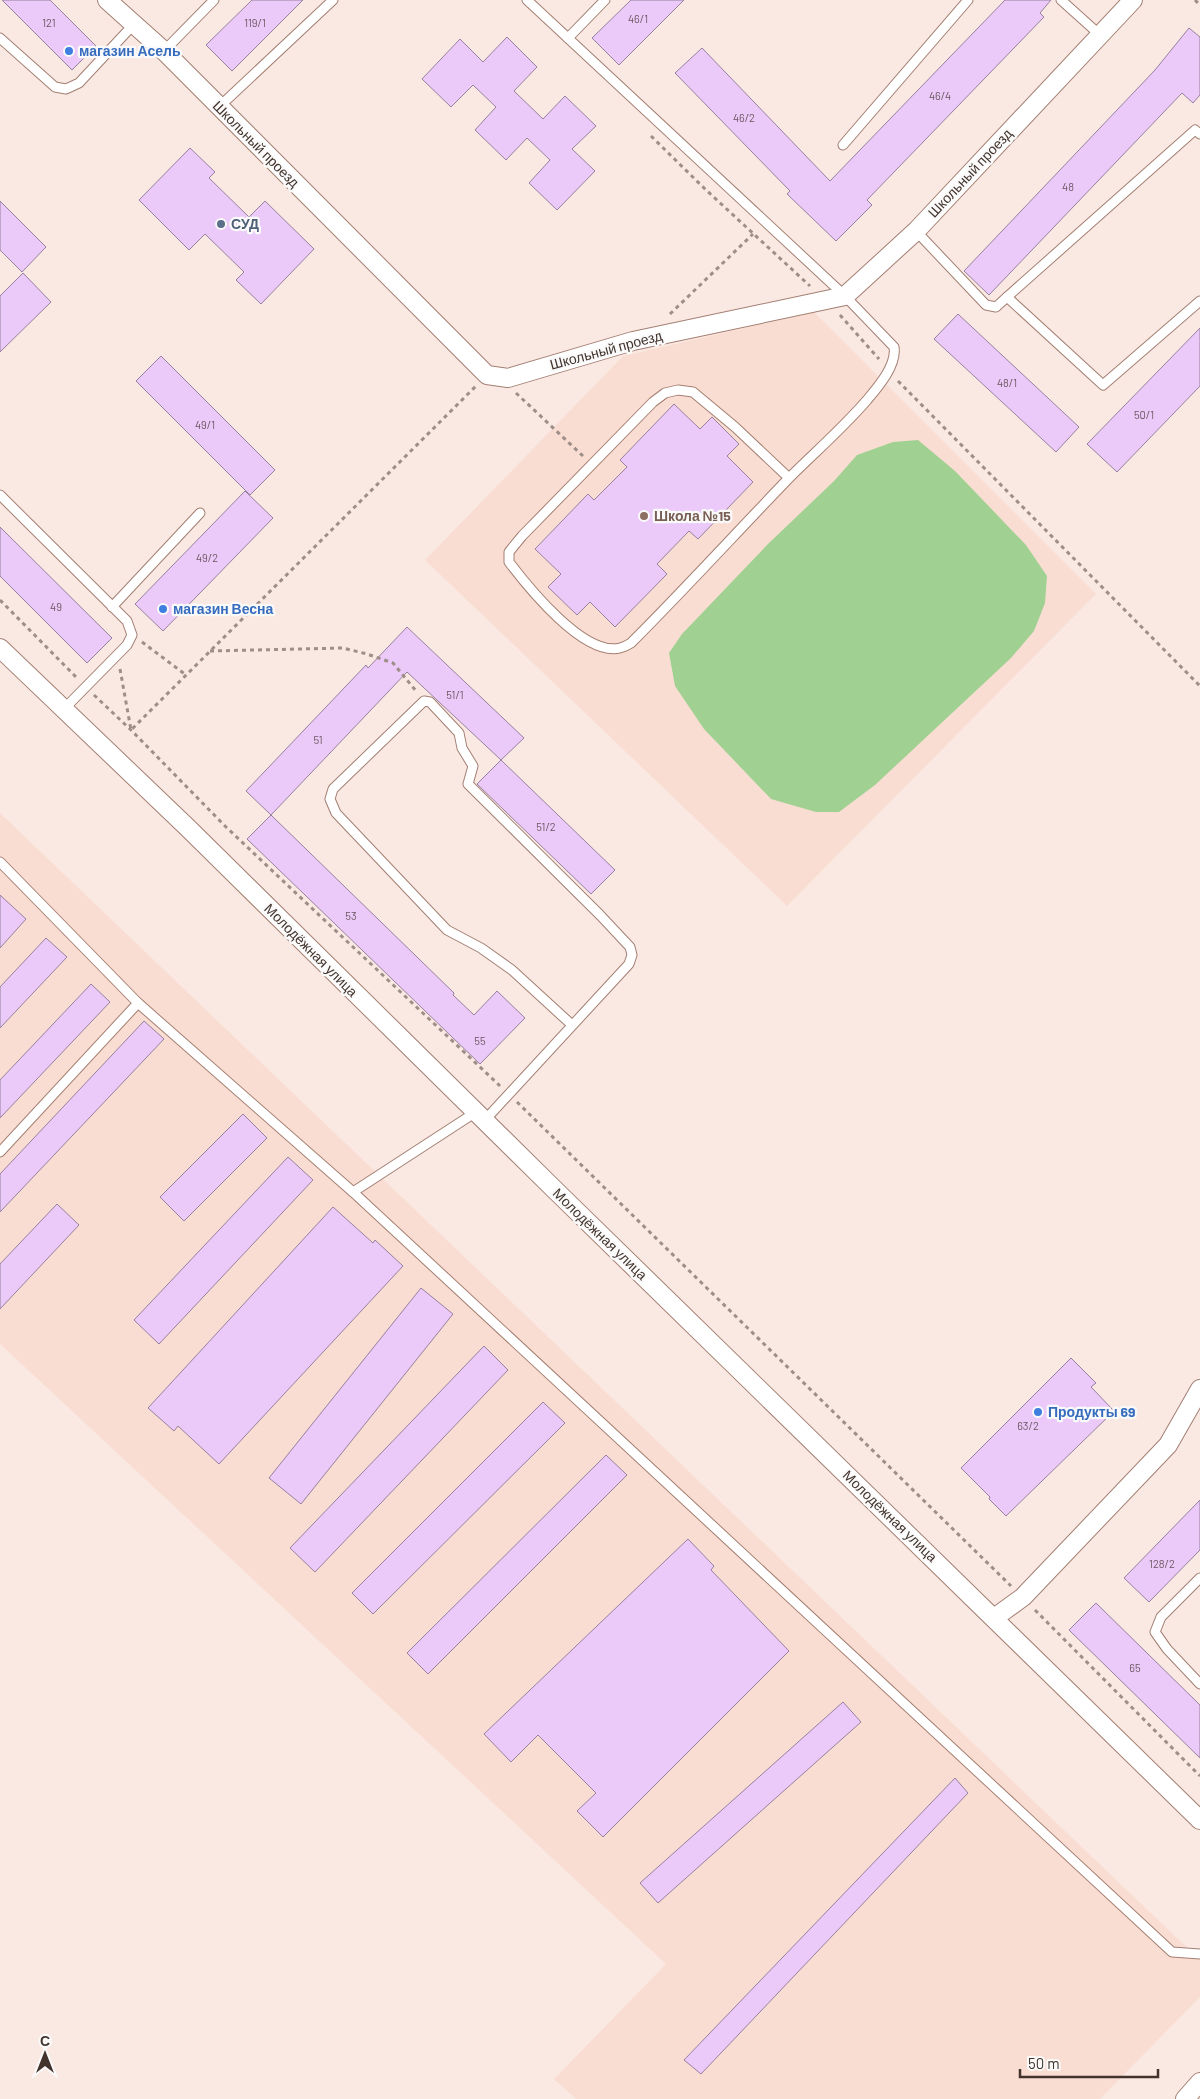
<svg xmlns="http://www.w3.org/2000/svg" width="1200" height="2099" viewBox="0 0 1200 2099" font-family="Barlow,sans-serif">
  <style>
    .built { fill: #faddd2 }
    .green { fill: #a0d192 }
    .building { fill: #ebc9f9; stroke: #96819e }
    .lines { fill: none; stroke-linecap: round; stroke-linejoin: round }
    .lane-casing { stroke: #a37f72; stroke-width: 11 }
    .street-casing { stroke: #a37f72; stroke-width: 20 }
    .path { stroke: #9e8e88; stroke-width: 3; stroke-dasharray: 4 4; stroke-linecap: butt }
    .lane { stroke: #fff; stroke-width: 9 }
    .street { stroke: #fff; stroke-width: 18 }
    .shop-dot { fill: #3f7fe0; stroke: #fafafa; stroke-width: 2 }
    .service-dot { fill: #5c6f8a; stroke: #fafafa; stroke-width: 2 }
    .education-dot { fill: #8d6e63; stroke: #fafafa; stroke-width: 2 }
    .labels { text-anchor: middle; stroke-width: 4.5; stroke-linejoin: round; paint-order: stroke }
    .number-label { font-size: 11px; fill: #6c5860 }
    .shop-label { font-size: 14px; font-weight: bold; fill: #366cbe; stroke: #fafafa; text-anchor: start }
    .street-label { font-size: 14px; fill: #42332d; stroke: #fafafa }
    .service-label { font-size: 14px; font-weight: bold; fill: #4e5e75; stroke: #fafafa; text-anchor: start }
    .education-label { font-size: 14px; font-weight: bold; fill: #785e54; stroke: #fafafa; text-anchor: start }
  </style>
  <rect width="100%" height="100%" fill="#fae9e3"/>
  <g class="built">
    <polygon points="814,312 1096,594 787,906 425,560 623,356"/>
    <polygon points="0,813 1200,1960 1200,1997 1100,2099 576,2099 554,2079 666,1964 0,1344"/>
  </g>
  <polygon class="green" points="918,440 955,471 1026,545 1047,576 1045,603 1034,631 1011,658 875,785 839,812 816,812 771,799 704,729 675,686 669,653 682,634 768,544 834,481 857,455 893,442"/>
  <g class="building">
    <polygon points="2,0 50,0 96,46 72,70"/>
    <polygon points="252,0 303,0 232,71 206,45"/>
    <polygon points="631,0 684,0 619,65 592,38"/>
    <polygon points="1005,0 1051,0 1040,13 1044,17 867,200 872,205 836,241 787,194 790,191 675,73 702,48 830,181"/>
    <polygon points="1189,28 1200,37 1200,95 1193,103 1182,93 989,295 964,271 1155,70"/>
    <polygon points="507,37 537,67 514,91 543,119 565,96 596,126 572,149 595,171 557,210 529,183 550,160 527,138 506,160 475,130 496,107 473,85 451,107 422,79 460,39 483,62"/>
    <polygon points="190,148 215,172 209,178 249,217 265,201 314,249 261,304 236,280 244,272 205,234 189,250 139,200"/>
    <polygon points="0,201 46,247 22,272 0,250"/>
    <polygon points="23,273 51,302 0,352 0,296"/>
    <polygon points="958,314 1079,427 1056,452 934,339"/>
    <polygon points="1200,328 1200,386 1117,472 1087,444"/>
    <polygon points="161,356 275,470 250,495 136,381"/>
    <polygon points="674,404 700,429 712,417 739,444 727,456 753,482 698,539 689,531 657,564 667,574 615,627 590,602 577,615 548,587 561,574 535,549 588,494 594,500 627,467 620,460"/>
    <polygon points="245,491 273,518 163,631 135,604"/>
    <polygon points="0,527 112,638 87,663 0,576"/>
    <polygon points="407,627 524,738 501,760 407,672 271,815 246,791 366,665 368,668"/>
    <polygon points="501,760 615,870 591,894 477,784"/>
    <polygon points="271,815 454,993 453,995 474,1015 497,991 525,1018 480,1064 247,839"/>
    <polygon points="0,895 26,919 0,948"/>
    <polygon points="46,938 67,957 0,1028 0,987"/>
    <polygon points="91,984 110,1002 0,1118 0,1080"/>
    <polygon points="144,1021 164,1039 0,1212 0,1174"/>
    <polygon points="243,1114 267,1138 184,1221 160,1197"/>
    <polygon points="288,1157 313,1180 159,1344 134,1320"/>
    <polygon points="57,1204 79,1225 0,1309 0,1264"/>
    <polygon points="333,1207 373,1243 375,1240 403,1266 219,1464 178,1426 174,1431 148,1408"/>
    <polygon points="421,1288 453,1314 301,1504 269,1478"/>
    <polygon points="484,1346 508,1370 315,1572 290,1548"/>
    <polygon points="1071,1358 1096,1383 1091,1387 1114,1411 1006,1516 989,1499 990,1497 961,1468"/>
    <polygon points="543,1402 565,1423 373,1614 352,1593"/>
    <polygon points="606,1455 627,1475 428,1674 407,1653"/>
    <polygon points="1200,1500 1200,1550 1149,1602 1124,1578"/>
    <polygon points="688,1539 714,1566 711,1570 789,1651 603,1837 577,1811 596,1793 538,1735 511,1762 484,1734"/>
    <polygon points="1096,1603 1200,1705 1200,1758 1069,1630"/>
    <polygon points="843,1702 861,1722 658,1903 640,1883"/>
    <polygon points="955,1778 968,1793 701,2074 684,2060"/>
  </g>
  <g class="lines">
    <defs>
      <g id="lane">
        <path d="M527,0L845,296L894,347C897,365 878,387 867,400C843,428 815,452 789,478C736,533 685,589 631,643C628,645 624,647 620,648C584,657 528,587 509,562V552L522,536L653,402L665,393L678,390L693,392L735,427L789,478"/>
        <polyline points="1061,0 1100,35"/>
        <polyline points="0,38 55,87 66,89 79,83 134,24"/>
        <polyline points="568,38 605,0"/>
        <polyline points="164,51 214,0"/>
        <polyline points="219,107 333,0"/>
        <polyline points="1200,134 1195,130 1007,297 1103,385 1200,301"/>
        <polyline points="843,145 968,0"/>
        <polyline points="916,231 986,305 996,307 1007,297"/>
        <polyline points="0,495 127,621 132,635 127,645 64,709"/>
        <polyline points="112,607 200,513"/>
        <polyline points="0,862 138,1003 353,1192 1172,1952 1200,1954"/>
        <polyline points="485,1120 629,964 632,955 630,947 600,915 468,784 473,766 462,748 459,733 430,702 424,701 333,789 330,799 336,813 447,930 481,948 512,970 572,1025"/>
        <polyline points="0,1152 138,1003"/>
        <polyline points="353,1192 476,1112"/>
        <polyline points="1200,1578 1161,1617 1155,1632 1167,1649 1200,1684"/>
      </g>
      <g id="street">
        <polyline points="107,0 164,51 487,375 508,378 633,341 845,296 916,231 1133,0"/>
        <polyline points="0,648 189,829 555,1190 1200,1820"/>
        <polyline points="994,1618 1023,1597 1168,1445 1200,1389"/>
        <polyline points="1185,2099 1200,2082"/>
      </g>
    </defs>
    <use href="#lane" class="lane-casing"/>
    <use href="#street" class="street-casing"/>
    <g class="path">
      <polyline points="1195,0 1200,5"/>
      <polyline points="651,136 705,189 810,286"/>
      <polyline points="670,314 753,234"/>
      <polyline points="840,315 879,359"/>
      <polyline points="898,381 1200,686"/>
      <polyline points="516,393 583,456"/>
      <polyline points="0,600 77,678"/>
      <polyline points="142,642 186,675"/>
      <polyline points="210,651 343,648 367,654 393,663 416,691"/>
      <polyline points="120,669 131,730 476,386"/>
      <polyline points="94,695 131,730 225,826 500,1086"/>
      <polyline points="517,1102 1011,1586"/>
      <polyline points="1035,1610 1200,1776"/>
    </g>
    <use href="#lane" class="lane"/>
    <use href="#street" class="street"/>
  </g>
  <g class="shop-dot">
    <circle cx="69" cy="51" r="5"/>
    <circle cx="163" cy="609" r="5"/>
    <circle cx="1038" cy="1412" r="5"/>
  </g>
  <circle class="service-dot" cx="221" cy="224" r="5"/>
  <circle class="education-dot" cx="644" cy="516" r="5"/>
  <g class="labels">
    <g class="number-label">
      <text x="638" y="23">46/1</text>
      <text x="49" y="27">121</text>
      <text x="255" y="27">119/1</text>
      <text x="940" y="100">46/4</text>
      <text x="744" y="122">46/2</text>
      <text x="1068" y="191">48</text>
      <text x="1007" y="387">48/1</text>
      <text x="1144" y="419">50/1</text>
      <text x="205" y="429">49/1</text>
      <text x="207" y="562">49/2</text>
      <text x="56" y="611">49</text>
      <text x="455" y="699">51/1</text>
      <text x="318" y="744">51</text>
      <text x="546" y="831">51/2</text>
      <text x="351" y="920">53</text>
      <text x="480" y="1045">55</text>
      <text x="1028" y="1430">63/2</text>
      <text x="1162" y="1568">128/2</text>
      <text x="1135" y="1672">65</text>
    </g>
    <g class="shop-label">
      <text x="79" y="56">магазин Асель</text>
      <text x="173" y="614">магазин Весна</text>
      <text x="1048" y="1417">Продукты 69</text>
    </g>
    <g class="street-label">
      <text transform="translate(256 144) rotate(45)" y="5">Школьный проезд</text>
      <text transform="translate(970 173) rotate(-47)" y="5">Школьный проезд</text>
      <text transform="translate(606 350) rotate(-15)" y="5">Школьный проезд</text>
      <text transform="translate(311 950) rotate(45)" y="5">Молодёжная улица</text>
      <text transform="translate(600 1234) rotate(44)" y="5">Молодёжная улица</text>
      <text transform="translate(890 1516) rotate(44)" y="5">Молодёжная улица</text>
    </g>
    <g class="service-label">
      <text x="231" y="229">СУД</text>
    </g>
    <g class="education-label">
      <text x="654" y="521">Школа №15</text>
    </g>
  </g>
  <g transform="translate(45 2054)" stroke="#fafafa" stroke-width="4" paint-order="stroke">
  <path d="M0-4L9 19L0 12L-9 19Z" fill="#42332d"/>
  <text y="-8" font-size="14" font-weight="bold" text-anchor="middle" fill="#42332d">С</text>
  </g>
  <path d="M1020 2069v8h138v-8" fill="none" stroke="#42332d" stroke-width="2.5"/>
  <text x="1028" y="2069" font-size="15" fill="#42332d" stroke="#fafafa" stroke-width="4" paint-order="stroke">50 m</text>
</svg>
